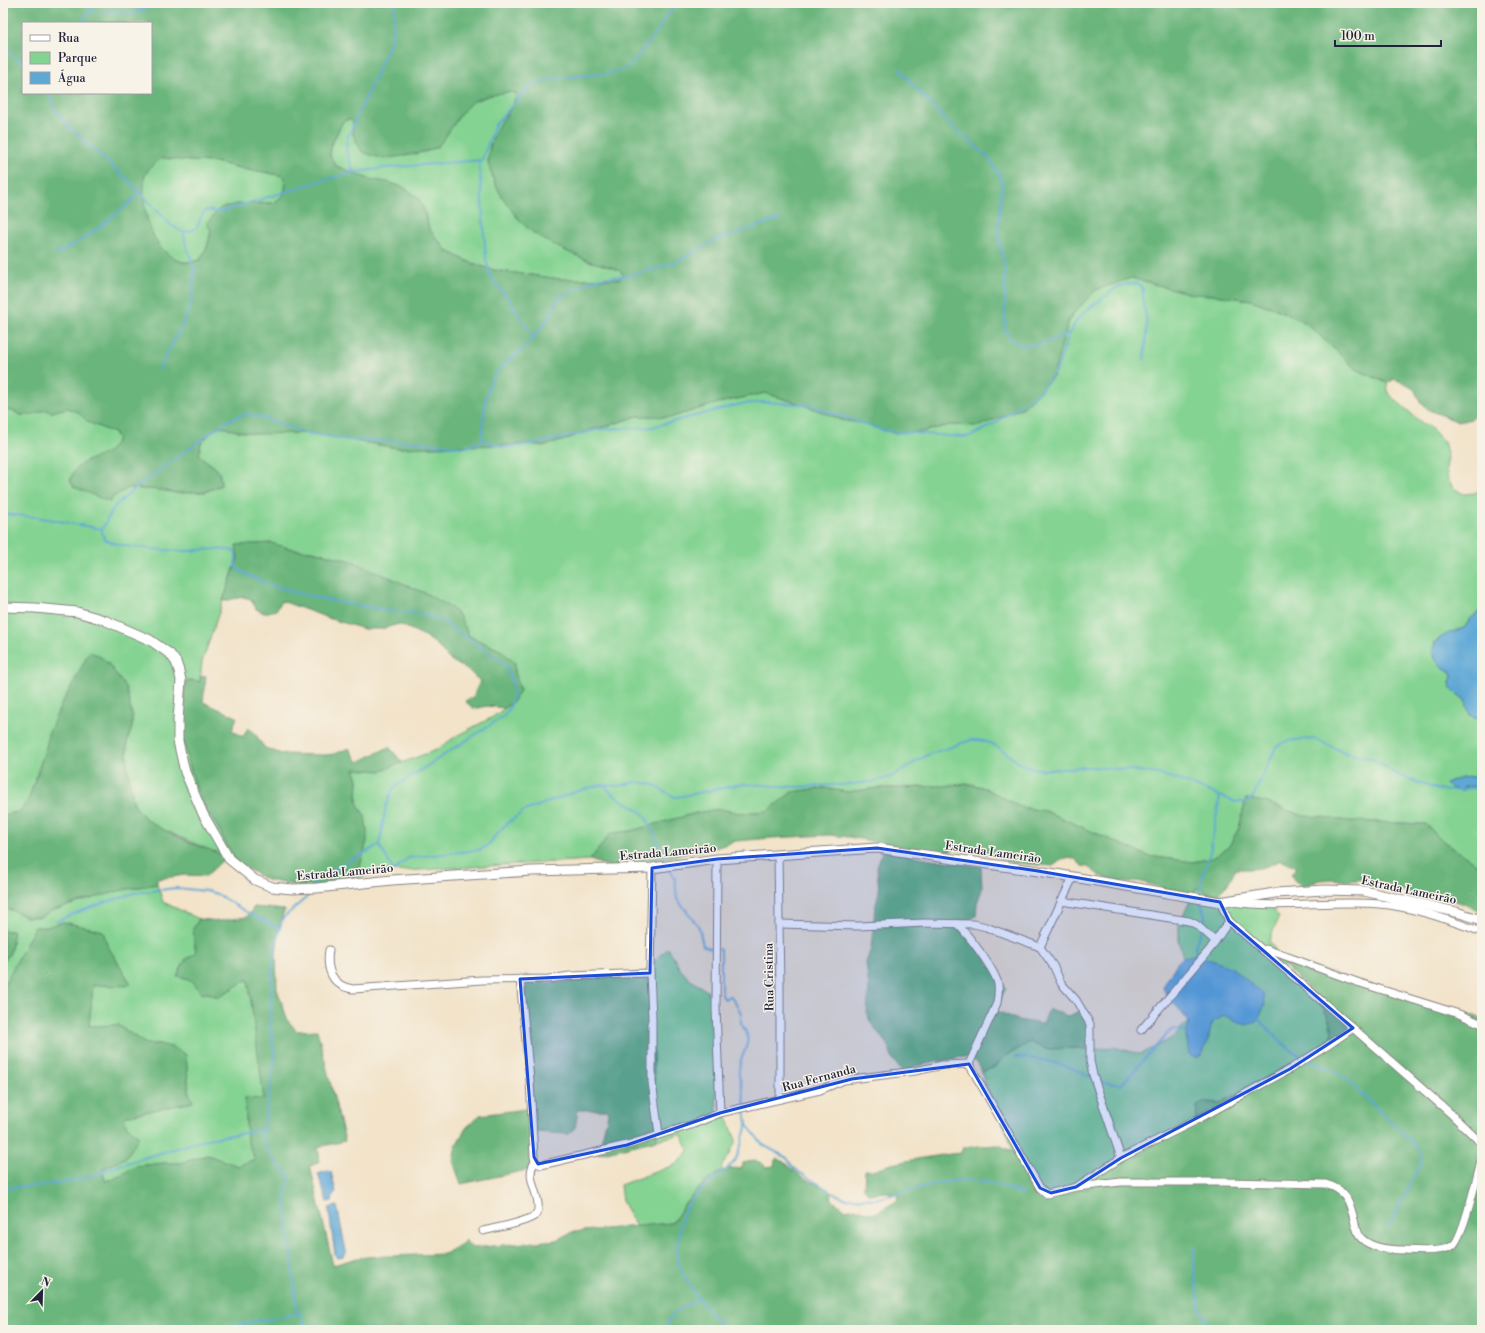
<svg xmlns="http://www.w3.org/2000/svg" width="1485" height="1333" viewBox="0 0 1485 1333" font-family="'Libre Bodoni',serif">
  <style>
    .green { fill: #84d392; stroke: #537a66 }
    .forest { fill: #6bb57c; stroke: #466c5c; fill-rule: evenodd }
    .water { fill: #5ea8d6; stroke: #406588 }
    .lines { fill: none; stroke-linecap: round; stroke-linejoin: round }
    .stream { stroke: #5ea8d6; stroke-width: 2 }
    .minor-casing { stroke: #8a8282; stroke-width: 9 }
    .tertiary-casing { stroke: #8a8282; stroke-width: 11 }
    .minor { stroke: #fff; stroke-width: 7 }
    .tertiary { stroke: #fff; stroke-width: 9 }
    .marked { fill: #1d4ed8; fill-opacity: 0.2; stroke: #1d4ed8; stroke-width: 3; stroke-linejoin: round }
    .labels { text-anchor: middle; stroke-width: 3; stroke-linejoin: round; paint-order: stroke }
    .street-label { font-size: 12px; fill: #22223b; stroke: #f7f3e8 }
  </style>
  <rect width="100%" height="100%" fill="#f7f3e8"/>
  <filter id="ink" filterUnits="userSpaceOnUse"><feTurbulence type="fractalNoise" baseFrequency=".025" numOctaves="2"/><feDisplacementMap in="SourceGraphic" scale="8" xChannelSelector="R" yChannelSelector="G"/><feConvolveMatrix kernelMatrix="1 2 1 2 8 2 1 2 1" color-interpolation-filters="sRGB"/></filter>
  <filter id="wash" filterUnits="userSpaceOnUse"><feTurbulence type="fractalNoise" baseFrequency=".012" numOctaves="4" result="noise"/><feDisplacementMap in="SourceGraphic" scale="16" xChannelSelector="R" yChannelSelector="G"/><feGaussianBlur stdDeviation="0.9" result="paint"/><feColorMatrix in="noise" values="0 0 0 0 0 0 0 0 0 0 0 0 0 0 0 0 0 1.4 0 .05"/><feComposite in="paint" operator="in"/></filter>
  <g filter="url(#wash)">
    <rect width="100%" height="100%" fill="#f2e3c9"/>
    <g class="green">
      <polygon points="507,92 516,93 516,99 510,109 499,126 490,145 488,162 494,182 532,232 566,251 591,261 619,270 623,274 620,279 560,279 493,270 470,262 447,251 429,229 424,210 418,197 403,187 387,182 369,179 336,166 330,156 331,145 343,121 350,119 353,122 353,135 378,157 400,156 428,151 438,147 461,114 470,103 490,95"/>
      <path d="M162,158L190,161L215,162L253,171H259L283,176C288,189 285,194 274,203H258L211,231L207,247L200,260C188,262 182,264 170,257C151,246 137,195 145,175C149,167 156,162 162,158Z"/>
      <path d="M1131,278L1192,294L1215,295L1251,300L1276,309L1306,323L1356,369L1387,383L1388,391L1391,396L1422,423L1428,425L1444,442L1448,457L1446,469L1448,479L1453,488L1464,494L1475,493L1482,488V589L1479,601C1485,610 1479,612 1473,617C1469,619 1467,625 1464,628C1451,633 1445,633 1434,643L1441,666L1451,672L1452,677L1450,682L1451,689L1465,700L1470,715L1482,720V776L1461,778L1446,783L1449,787L1462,790L1464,787L1471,786L1482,790V868L1440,839L1426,824L1349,821L1322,817L1303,816L1265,802L1246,799L1239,828L1228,848L1213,858L1193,862L1148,856L1045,811L1020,807L985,788L970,784L905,788H878L847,792L824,788L792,792L768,811L740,813L719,809L696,813L631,831L611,833L590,860L386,872L348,879L360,867L367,831L365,816L359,807L357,801L358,779L354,769L381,771L388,768L436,750L458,735L493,717L514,701L520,690L515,672V663L500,650L469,636L459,615L425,593L352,561L312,551L296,550L271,543L238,557L202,662L200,682L180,730L196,789L210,815L221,832L226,845L238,863L160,828L146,819L134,805L127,766V742L132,727V715L128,702L85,662L62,703L49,734L47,744L28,801L19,812L3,815V410L13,411L21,415L46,410L52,412L67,408L78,412L88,422L114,433L118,438C114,449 107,454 96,458L92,494L109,502L113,497L128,488L161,490L176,493L205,492L221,485C221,465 210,466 199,455L201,443L218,426L237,431L309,433L397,448L529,444L544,446L568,439L589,430L607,426L638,416L672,417L718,403L765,393L807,406L842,420L859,423L921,432L950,425L980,426L1067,326C1072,314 1086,295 1097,289C1107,284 1120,281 1131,278Z"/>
      <path d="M157,884L163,902L199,919L193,929L196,953L186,959L177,976C191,979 194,980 201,994L208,993L218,997L248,979L265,1100L245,1098L247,1141L255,1159L238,1166L207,1155L181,1163H165L137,1166L114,1179L104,1181L103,1169L127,1157L125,1116L193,1102L189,1093L186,1055L174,1048L160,1044H146L118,1025L89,1026L93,985L131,984L107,945L103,931L63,922L46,927H36L3,987V962L10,953L14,931H3V909L12,910L27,917H40L51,911L83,901L122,890Z"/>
      <path d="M1196,888L1209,893L1218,894L1240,900L1251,898L1263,902L1272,908L1279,917L1269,941L1277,952L1287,975L1319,1000L1325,1009L1333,1033C1328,1044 1319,1048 1309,1054L1220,1103L1205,1102L1198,1111L1196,1120L1139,1154L1098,1174L1092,1188L1043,1200L1022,1160L1013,1152L1008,1135L986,1086L982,1072L995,1067L1003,1058L1030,1042L1045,1049L1077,1048L1093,1050L1113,1047L1140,1054L1167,1041L1177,1034L1181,1028L1189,1023L1186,1038L1194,1058C1200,1055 1207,1043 1209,1037C1210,1033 1210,1027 1212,1024C1215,1019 1221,1017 1226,1016H1260L1265,1004L1194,955L1183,957L1179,942V925Z"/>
      <path d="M668,948L680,969L689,979L707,991L713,1003L717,1116L726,1115L736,1140L729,1156L721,1167L723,1171C707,1178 695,1192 684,1205C680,1211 677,1218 671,1223L636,1227L622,1201L620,1185L677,1164L689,1150L681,1134L657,1140L649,968Z"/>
    </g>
    <g class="forest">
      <path d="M3,3H1482V403L1471,419L1458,422L1429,410L1421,403L1414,389L1395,379L1387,383L1356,369L1306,323L1276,309L1251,300L1215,295L1192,294L1131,278L1096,290L1071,316L1067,326L1053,377L1024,407L980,426L950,425L921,432L893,433L859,423L842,420L807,406L765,393L718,403L672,417L638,416L607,426L589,430L568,439L544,446L529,444L397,448L309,433L256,434L237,431L218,426L201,443L199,455C210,466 221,466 221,485L205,492L176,493L161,490L128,488L113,497L110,502L74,487L70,480C81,450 106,466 118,438L114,433L88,422L78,412L67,408L52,412L46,410L30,415H21L13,411L3,410ZM23,23H151V93H23ZM507,92L516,93C515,105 506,115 499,125C493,135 489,148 488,160C488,165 491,172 493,177C498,195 519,223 534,233C551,245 570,253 589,261C599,265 615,265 623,274L620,279H560L493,270L469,262L447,251L429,229L424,210L418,197L403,187L387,182L369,179L336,166L330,156L331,145L343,121L350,119L353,122V135L362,152C367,153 372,156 377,157C387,160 431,153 439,145C450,133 457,115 470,104C477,97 497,94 507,92ZM162,158L190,161L215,162L253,171H259L283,176L286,185L283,196L274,203L237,204L220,208L207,223L211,231L207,247L200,260C195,261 187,264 182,262C153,253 142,215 144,188C144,184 144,179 145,175C149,167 156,163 162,158Z"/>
      <polygon points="271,543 296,550 312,551 352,561 425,593 450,607 459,615 469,636 500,650 515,663 515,672 520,690 514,701 504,708 487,706 474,709 465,701 473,697 480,681 469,671 449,659 436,644 423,635 399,624 381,629 364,629 331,619 282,601 276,610 264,613 256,609 251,599 243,597 223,601 238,558 236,545"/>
      <polygon points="89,652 98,655 108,663 126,688 132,715 132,727 127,742 127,766 134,805 146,819 160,828 190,843 227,856 206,876 185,875 157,879 157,884 122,890 83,901 51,911 40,917 27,917 12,910 3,909 3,815 19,812 28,801 47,744 48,734 62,703 72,686"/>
      <polygon points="206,676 203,702 237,717 232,730 243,737 248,728 255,733 259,740 265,748 282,754 325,755 334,754 349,748 358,762 389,747 402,762 381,771 354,769 358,779 357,801 359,807 365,816 367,831 367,841 360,867 348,879 318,887 298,886 267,880 238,863 226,845 221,832 210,816 196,789 180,730 183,698 186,682 192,680 200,682 200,677"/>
      <path d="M970,784L985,788L1020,807L1045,811L1148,856L1193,862L1213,858L1228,848L1239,828L1246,799L1265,802L1303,816L1322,817L1349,821L1426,824L1440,839L1482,868V911L1453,900L1415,894L1395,888L1379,881L1369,879L1345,881L1335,879L1320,880L1303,887L1294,880L1291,874L1297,867L1280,860C1262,870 1256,869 1236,869L1227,885L1218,894L1209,893L1196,888L1192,896L1138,881L1129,883L1113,881L1099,875L1088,867L1082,866L1075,859L1064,858L1053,866L1012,863L994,855L956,849L940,854L849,837L829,835L771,838L736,841L712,849L684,854L665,859L610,867L590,860L611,833L631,831L696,813L720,809L740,813L768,811L792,792L824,788L847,792L878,788H905Z"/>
      <path d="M882,851L981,867L982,889L977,903L976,916L961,923L1006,988L995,1010L1018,1020L1043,1024L1049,1009L1068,1016L1084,1009L1091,1026L1087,1049L1077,1048L1045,1049L1030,1042L1003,1058L995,1067L982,1072C979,1063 973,1057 963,1057L916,1066L909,1071L904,1072L899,1068L892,1058L889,1047L871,1023L867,1014L869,989L866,963L871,948L875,909L879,891L877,868Z"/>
      <path d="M254,907L285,910L280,921L276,954L277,989L288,1021L297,1031L317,1030L345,1141L318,1147L320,1162L310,1166L333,1265L361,1257L445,1254L463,1243L465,1240L472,1248L556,1240L572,1232L671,1223C677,1218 680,1211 684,1205C695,1191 721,1163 740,1169L743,1163C753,1161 759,1159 766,1167L774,1166L775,1160L778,1159C788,1163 794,1172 804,1178C812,1183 822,1186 831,1191L832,1200L846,1210L855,1208L869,1213H875L897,1201L898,1195L886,1192L869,1194L864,1188L865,1170C879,1171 880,1167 892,1164C915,1159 938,1155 961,1153L963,1147L999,1145L1013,1152L1022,1160L1043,1200L1092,1187L1091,1180L1098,1174L1139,1154L1196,1120L1197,1106L1205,1102L1220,1103L1309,1054C1319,1048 1328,1044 1333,1033C1326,1001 1304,985 1283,964L1290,961L1470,1014L1482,1019V1330H1028C1018,1323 1006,1326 996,1330H3V987L35,927H46L63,922L103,931L107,945L131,984L126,986L93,985L89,1026L118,1025L146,1044H160L174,1048L186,1055L189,1093L193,1102L125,1116L126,1125L139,1136L127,1157L103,1169L105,1181L114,1179L137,1166L165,1163H181L207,1155L238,1166L255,1159L247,1141L245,1098L264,1099L248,979L218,997L208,993L201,994C194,980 191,979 177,976L186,959L196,953L193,929L199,919L219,921L247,917Z"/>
      <polygon points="3,931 14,931 10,953 3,962"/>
      <polygon points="649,968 657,1140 598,1154 609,1110 578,1110 575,1129 568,1134 533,1132 532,1169 461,1184 453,1161 456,1145 466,1128 480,1115 532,1108 525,975 540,978 547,984 645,972"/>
    </g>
    <g class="water">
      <path d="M1482,608V720L1470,715L1465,700L1451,689L1450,682L1452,677L1451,672L1441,666L1436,660L1432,652C1435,635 1451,633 1464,628L1472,617L1477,615Z"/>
      <polygon points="1482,776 1482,790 1471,786 1464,787 1462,791 1448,787 1445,783 1461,778"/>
      <polygon points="1194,955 1202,956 1167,997 1163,987 1177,963 1183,957"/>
      <polygon points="1204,957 1232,968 1264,995 1265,1004 1260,1016 1255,1022 1250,1024 1246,1025 1226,1016 1221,1017 1217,1019 1212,1024 1208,1039 1203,1053 1199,1057 1194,1058 1189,1054 1186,1034 1189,1023 1179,1009 1169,999"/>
      <polygon points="327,1171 331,1172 336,1192 333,1195 332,1201 327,1202 318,1174"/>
      <polygon points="337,1206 346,1251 343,1257 337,1258 335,1255 329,1211 329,1208"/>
    </g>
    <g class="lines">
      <g class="stream">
        <polyline points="90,11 135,13 160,3"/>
        <polyline points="82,23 90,11 91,3"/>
        <polyline points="3,46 23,63"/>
        <path d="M899,69L949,124L987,156L999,174L1002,182L998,232L1005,270V329C1015,358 1049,342 1068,333"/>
        <path d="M49,93L55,109L68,126L133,185L172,226L184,233L186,231C202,232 196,218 206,210L219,212L324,180L351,173L384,168L482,160L495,125L527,89L536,83L551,79L610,73L623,70L632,64L650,41L676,3"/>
        <polyline points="479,161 486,259 490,275 495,284 506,295 534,338"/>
        <polyline points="354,173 346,150 347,139 391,41 393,31 395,3"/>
        <path d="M56,254C89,238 113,217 140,193"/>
        <path d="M1144,360L1147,322L1143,304V289L1140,285L1137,283L1119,286L1087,310L1077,320L1069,334L1057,369L1040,391L994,424L971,436L964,437L885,431L866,425L810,405L766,402L741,404L652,427L602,429L545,442L510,447H503L482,440L467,447H461L418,442L350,440L306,433L264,418L248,414L238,416L224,423L138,486L114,507L102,529C102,532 102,535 104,538C113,548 174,551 189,551C202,550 216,548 229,550L234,551L236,554L235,567C239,569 243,573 248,575C288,596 342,602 386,610C405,613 423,612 440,620L503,662C514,679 518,700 504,716L393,788L386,806L379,845L394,871L408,858L478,850L487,846L504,826L524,811L578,791L601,785L618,786L635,782L652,784L672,796L677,797L743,784L798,787L854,784L876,781L891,777L918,760L930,754L971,740C1000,738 1009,763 1033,768C1053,773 1072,766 1091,767C1114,769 1139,769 1161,775C1187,781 1211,793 1236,802H1248L1253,797L1276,747L1284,742L1294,740L1314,739L1319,741L1346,753L1373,759L1395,774L1439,790L1449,791L1474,788L1482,789"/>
        <polyline points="159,369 187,316 193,294 194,269 185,241 184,233"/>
        <path d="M482,440C484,417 483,391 497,371L533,339L547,320L558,298L594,280L606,277L628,276L675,263L714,241L781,218"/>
        <polyline points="3,514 36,517 102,529"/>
        <path d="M605,786C614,799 631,803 643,814C650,821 662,852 667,862"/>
        <polyline points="670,868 675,880 677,899 699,927 703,946 714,949"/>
        <polyline points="313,886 318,878 379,845"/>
        <polyline points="1200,896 1201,881 1210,852 1220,796"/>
        <polyline points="1201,901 1205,916 1202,927"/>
        <polyline points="56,921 89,908 134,893 176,888 206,891 217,894 253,916 279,928"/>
        <path d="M719,949L721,950V989L723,997L725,999L729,996H731L741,1013V1024C757,1043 739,1052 739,1071C738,1076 740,1078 741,1083C743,1090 744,1098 745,1105"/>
        <polyline points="1196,958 1195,946 1201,931"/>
        <path d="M1258,1018C1272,1032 1286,1049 1304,1058"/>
        <path d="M1016,1057C1041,1058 1069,1065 1091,1077"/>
        <polyline points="1308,1060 1329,1069 1347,1079 1418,1148 1422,1156 1421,1163 1388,1229"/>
        <polyline points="1097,1080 1101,1082 1121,1085 1168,1033 1174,1029 1188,1033"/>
        <polyline points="747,1125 763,1145 787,1158 792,1166 799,1172 837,1195 845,1198 876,1199 937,1183 962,1180 980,1181 1003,1186 1023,1194"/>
        <polyline points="3,1188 44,1185 79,1180 123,1164 207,1139 263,1130"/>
        <path d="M1194,1247C1195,1279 1194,1302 1211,1330"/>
        <path d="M207,1330C237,1324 268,1320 298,1313"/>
        <polyline points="291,1330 304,1324"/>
        <path d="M308,1330L297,1309L285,1195L290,1178C288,1174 285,1172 282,1168C268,1155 263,1149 263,1130L275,1058L270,1024L273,963L275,946L283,918L308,896L310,892"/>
        <path d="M668,1330C664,1313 687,1306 699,1298"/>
        <path d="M725,1330C711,1314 679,1277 677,1257C676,1245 681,1226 683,1214L689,1203L697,1193L725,1171L735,1161L740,1149L747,1124L745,1109"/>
      </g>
    </g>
  </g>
  <g filter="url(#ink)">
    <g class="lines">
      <defs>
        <g id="minor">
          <polyline points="778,855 780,989 780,1099"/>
          <polyline points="717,859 716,1008 720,1113"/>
          <polyline points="652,868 650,973 652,1018 652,1082 659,1134"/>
          <polyline points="1061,901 1189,921 1197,925 1215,941"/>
          <polyline points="1220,902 1229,921 1353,1028 1450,1113 1482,1144"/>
          <path d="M1233,902C1281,909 1330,900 1379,904C1411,906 1451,921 1482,932"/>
          <polyline points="779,924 858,926 925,923 974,924 986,927 1040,947 1073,877"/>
          <path d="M957,924C968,934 995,970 998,984C999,991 998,997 997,1003L969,1064"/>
          <polyline points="1040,947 1054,967 1061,983 1076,1000 1090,1024 1090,1061 1093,1075 1121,1158"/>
          <polyline points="1266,949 1357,982 1459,1014 1482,1024"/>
          <path d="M329,950C326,968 331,986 353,989L482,980L549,979L570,976L650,973"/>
          <polyline points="520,979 530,1080 534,1157 535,1162 541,1165 627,1145 691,1125 720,1113 820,1090 844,1080 915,1071 943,1065 969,1064 1040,1188 1047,1194 1076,1187 1121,1158 1195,1121 1290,1069 1327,1046 1353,1028"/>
          <polyline points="1141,1030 1210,949 1229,921"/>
          <path d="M1078,1187L1121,1182H1220L1325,1184C1348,1190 1350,1203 1355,1224C1357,1229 1358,1234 1361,1238C1371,1248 1391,1250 1404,1250C1417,1251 1442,1252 1452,1246C1463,1240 1478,1172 1482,1157"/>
          <path d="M483,1231C495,1228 529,1222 537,1214C543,1196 523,1178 535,1162"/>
        </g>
        <polyline id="tertiary" points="3,607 35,608 77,612 104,620 150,640 170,654 176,662 179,671 181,680 178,720 178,741 185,772 203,814 229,859 255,880 272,887 292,889 317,888 392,880 532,871 652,868 717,859 877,848 1038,871 1220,902 1275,893 1325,890 1364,891 1456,912 1482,920"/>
      </defs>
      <use href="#minor" class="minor-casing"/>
      <use href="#tertiary" class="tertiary-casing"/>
      <use href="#minor" class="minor"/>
      <use href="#tertiary" class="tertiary"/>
    </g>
  </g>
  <path class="marked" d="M877,848L1038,871L1220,902L1229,921L1353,1028L1290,1069L1121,1158L1076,1187L1051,1193L1040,1188L969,1064L852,1079L720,1113L627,1145L538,1164L534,1157L520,979L650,973L652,868L717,859Z"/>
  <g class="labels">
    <g class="street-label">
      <text transform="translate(668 852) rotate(-5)" y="4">Estrada Lameirão</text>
      <text transform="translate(993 852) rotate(8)" y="4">Estrada Lameirão</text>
      <text transform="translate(345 872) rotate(-5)" y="4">Estrada Lameirão</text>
      <text transform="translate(1409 890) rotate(12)" y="4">Estrada Lameirão</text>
      <text transform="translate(769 977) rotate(-91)" y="4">Rua Cristina</text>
      <text transform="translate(819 1078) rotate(-15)" y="4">Rua Fernanda</text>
    </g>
  </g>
  <rect width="1485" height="1333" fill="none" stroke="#f7f3e8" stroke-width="16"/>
  <rect x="22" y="22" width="130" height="72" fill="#f7f3e8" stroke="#a29fa3"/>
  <rect x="30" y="35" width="20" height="6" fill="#ffffff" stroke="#a29fa3"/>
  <text x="58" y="42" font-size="12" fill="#22223b">Rua</text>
  <rect x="30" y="52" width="20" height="12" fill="#84d392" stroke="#a29fa3"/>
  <text x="58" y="62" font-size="12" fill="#22223b">Parque</text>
  <rect x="30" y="72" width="20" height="12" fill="#5ea8d6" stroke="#a29fa3"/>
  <text x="58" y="82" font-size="12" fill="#22223b">Água</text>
  <g transform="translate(42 1291) rotate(23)" stroke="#f7f3e8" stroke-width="3" paint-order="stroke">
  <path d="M0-3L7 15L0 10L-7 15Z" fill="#22223b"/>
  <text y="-6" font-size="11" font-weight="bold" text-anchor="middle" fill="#22223b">N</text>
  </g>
  <path d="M1335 40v6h106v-6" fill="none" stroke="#22223b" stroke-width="2"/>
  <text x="1341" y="40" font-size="12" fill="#22223b" stroke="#f7f3e8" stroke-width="3" paint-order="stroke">100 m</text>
</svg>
